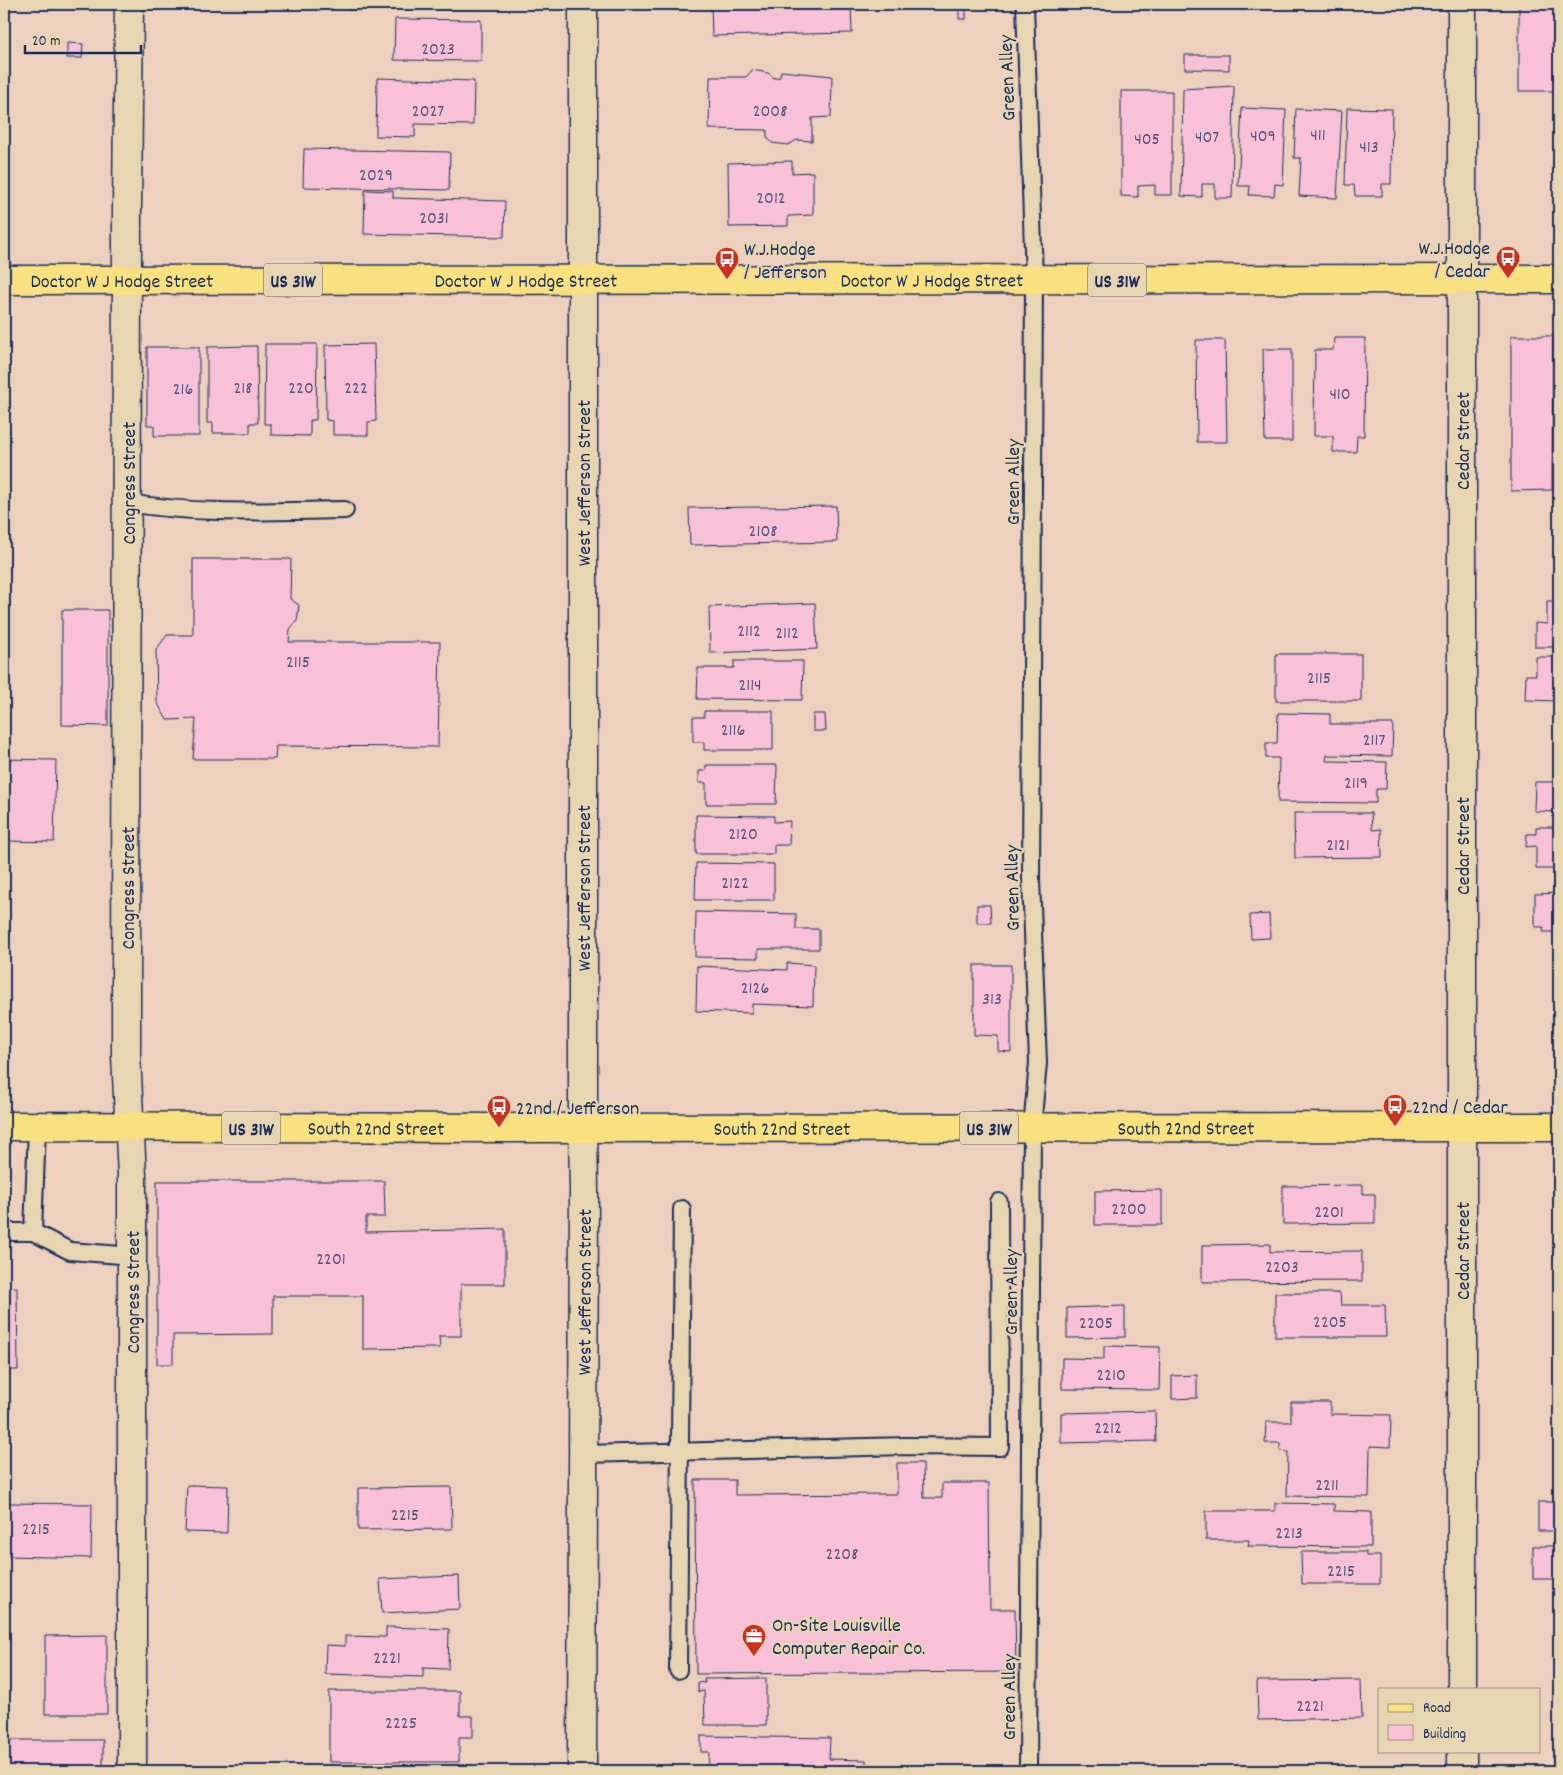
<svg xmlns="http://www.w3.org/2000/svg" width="1563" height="1775" viewBox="0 0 1563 1775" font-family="Dekko,sans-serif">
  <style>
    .building { fill: #f9c1d7; stroke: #1b2f5e }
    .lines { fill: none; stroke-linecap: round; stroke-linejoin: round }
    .service-casing { stroke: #1b2f5e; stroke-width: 20 }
    .minor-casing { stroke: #1b2f5e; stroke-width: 31 }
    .tertiary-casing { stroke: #1b2f5e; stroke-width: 31 }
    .primary-casing { stroke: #1b2f5e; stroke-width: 31 }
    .service { stroke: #e8d6b3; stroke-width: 16 }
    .minor { stroke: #e8d6b3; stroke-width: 28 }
    .tertiary { stroke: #e8d6b3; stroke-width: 28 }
    .primary { stroke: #fae180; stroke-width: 28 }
    .labels { text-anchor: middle; stroke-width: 4.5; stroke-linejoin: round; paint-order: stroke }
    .number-label { font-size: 18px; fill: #52547c }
    .shield { fill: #e8d6b3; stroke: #586178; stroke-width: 1 }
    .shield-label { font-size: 19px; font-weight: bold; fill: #1b2f5e }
    .street-label { font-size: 20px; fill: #1b2f5e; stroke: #e8d6b3 }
    .poi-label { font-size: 20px; fill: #1b2f5e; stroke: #e8d6b3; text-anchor: start }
  </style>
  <rect width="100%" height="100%" fill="#edd0be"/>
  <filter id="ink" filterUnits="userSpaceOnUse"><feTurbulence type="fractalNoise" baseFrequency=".02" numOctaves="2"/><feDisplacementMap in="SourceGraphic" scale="10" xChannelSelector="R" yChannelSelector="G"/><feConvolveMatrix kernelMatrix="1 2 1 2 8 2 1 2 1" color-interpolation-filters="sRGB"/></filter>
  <g filter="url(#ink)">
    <g class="building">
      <rect x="160" y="4" width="83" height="2"/>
      <polygon points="348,4 483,4 483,8 348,10"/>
      <polygon points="711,4 851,4 852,33 712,36"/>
      <polygon points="936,4 966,4 966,19 959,19 959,5 936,6"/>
      <rect x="1519" y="4" width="40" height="87"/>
      <polygon points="395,19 481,20 481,61 394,60"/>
      <polygon points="67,43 83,44 82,58 67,58"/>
      <polygon points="1185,55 1229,55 1229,70 1185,69"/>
      <polygon points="752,70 768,73 774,78 780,77 781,71 832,76 831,117 812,118 812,141 797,140 788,145 772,143 767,137 767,130 709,129 710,77 746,77"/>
      <polygon points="377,78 474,81 473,125 415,124 415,137 376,136"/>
      <polygon points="1234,86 1232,198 1215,198 1215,184 1202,184 1202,197 1181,196 1183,89"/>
      <polygon points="1121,91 1172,91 1172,195 1155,195 1155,185 1138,186 1138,197 1121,196"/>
      <polygon points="1242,108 1286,110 1283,185 1275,184 1274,196 1249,195 1250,186 1238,186"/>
      <polygon points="1347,108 1392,109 1391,184 1382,184 1382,196 1355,196 1354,185 1345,185"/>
      <polygon points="1296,109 1342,111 1337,198 1299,196 1301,158 1294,158"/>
      <polygon points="304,149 450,152 449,190 303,187"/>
      <polygon points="792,161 792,173 813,172 813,215 788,216 788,226 729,227 728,163"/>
      <polygon points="365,190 393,191 393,198 505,201 504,237 364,234"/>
      <polygon points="1511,336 1553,336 1552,490 1511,491"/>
      <polygon points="1334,338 1365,338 1364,436 1357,436 1356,452 1333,452 1333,436 1314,436 1315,350 1333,350"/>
      <polygon points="1196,340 1225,340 1227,442 1197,442"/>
      <polygon points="265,344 317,344 316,420 310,420 310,436 271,435 271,424 264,424"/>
      <polygon points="374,344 376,421 368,422 368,435 333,435 333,421 326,420 325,345"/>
      <polygon points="257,346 258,423 250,423 250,433 213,433 213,423 207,423 207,347"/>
      <polygon points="147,347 199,347 199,436 154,436 154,425 147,425"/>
      <polygon points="1263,349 1292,349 1292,441 1265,441"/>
      <polygon points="836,506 837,542 690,545 689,508"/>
      <polygon points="193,559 291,559 290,599 299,605 297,621 290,629 289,642 440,642 438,747 276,746 275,759 193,759 196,719 167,720 157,702 156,650 167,635 193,635"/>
      <polygon points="1547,601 1559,601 1559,647 1535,647 1535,623 1547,624"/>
      <polygon points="815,603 817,649 710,653 709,607"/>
      <polygon points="62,610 108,610 108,726 62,725"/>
      <rect x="1276" y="654" width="85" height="47"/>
      <polygon points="1536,657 1559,657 1559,701 1525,700 1526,675 1536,675"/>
      <polygon points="734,661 803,661 802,700 697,699 698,668 734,668"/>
      <polygon points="704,711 773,711 773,750 704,750 704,742 693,742 693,717 704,717"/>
      <polygon points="1278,713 1330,714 1330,724 1393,724 1392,756 1327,755 1326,761 1387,762 1386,789 1376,789 1376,803 1278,802 1279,758 1266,758 1266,743 1277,743"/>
      <polygon points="813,714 825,714 826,731 813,731"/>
      <polygon points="4,759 56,760 54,842 4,841"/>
      <polygon points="706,765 777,765 776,804 706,804 706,783 699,783 699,771 706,771"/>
      <polygon points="1535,782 1559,782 1559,812 1534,811"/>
      <polygon points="1294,813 1371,813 1372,830 1381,829 1382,857 1295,858"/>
      <polygon points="696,815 774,816 774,822 790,821 789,845 774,845 774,854 696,854"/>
      <polygon points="1536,827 1559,827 1559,869 1536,869 1536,846 1526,847 1527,834 1536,834"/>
      <polygon points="696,863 774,864 774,900 695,900"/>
      <polygon points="1559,893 1559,942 1559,932 1543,932 1544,927 1535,927 1535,894"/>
      <polygon points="977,905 990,905 991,923 977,923"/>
      <polygon points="696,912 796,914 796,929 819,929 819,949 758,949 758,958 695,957"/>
      <polygon points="1269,914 1270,938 1251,939 1250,915"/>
      <polygon points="787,963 814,965 813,1006 752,1004 752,1013 696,1011 697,966 787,970"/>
      <polygon points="974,965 1011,965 1011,1052 998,1051 998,1036 974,1035"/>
      <polygon points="157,1181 384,1181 385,1217 366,1217 366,1232 505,1229 505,1284 461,1284 461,1336 439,1336 440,1348 363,1349 363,1296 273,1296 273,1334 173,1335 173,1364 157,1364"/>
      <polygon points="1363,1185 1363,1194 1375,1194 1375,1223 1283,1224 1283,1186"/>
      <polygon points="1162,1190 1162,1225 1095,1225 1095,1191"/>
      <polygon points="1270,1244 1270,1252 1362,1251 1362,1281 1202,1282 1202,1245"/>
      <polygon points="17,1287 18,1370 4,1370 4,1288"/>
      <polygon points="1275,1293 1340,1293 1341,1305 1385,1305 1386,1337 1275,1337"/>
      <polygon points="1125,1306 1125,1337 1067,1338 1067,1308"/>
      <polygon points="1104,1346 1160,1347 1159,1390 1062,1389 1062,1358 1104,1359"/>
      <polygon points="1197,1375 1197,1398 1172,1399 1172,1376"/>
      <polygon points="1291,1402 1330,1402 1330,1414 1391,1415 1390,1447 1370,1446 1369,1497 1287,1496 1288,1452 1280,1451 1280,1443 1265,1443 1266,1422 1291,1422"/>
      <polygon points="1155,1411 1156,1441 1061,1443 1061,1413"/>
      <polygon points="897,1463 923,1463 924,1498 942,1498 942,1483 989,1483 990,1609 1015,1609 1016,1672 696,1674 695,1480 735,1480 735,1495 897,1494"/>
      <polygon points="187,1485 228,1486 227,1533 185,1532"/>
      <polygon points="451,1487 452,1529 358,1530 358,1488"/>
      <rect x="1538" y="1502" width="21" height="29"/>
      <polygon points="6,1503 92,1504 91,1558 7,1556 7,1542 4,1542 4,1516 6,1516"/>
      <polygon points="1275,1503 1334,1504 1334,1511 1371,1512 1371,1547 1248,1546 1249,1540 1206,1540 1206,1511 1275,1511"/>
      <rect x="1533" y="1546" width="26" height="33"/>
      <polygon points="1301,1552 1366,1552 1366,1556 1380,1556 1380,1584 1302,1584"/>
      <polygon points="459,1576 460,1609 382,1613 380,1579"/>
      <polygon points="386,1627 449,1629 448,1669 423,1668 423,1677 325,1674 326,1645 345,1646 345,1636 386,1637"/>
      <polygon points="107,1635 107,1714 45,1714 45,1636"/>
      <polygon points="766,1678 766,1725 705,1725 704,1691 698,1692 698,1682 705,1683 704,1679"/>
      <polygon points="1361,1680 1362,1718 1258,1720 1257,1681"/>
      <polygon points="329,1691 460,1691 460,1716 473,1716 473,1737 459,1737 459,1762 329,1762"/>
      <polygon points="701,1736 830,1738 829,1759 866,1760 866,1771 708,1771 709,1752 701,1752"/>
      <rect x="4" y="1740" width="99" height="31"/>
    </g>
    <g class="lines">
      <defs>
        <g id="service">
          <polyline points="1025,4 1034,280 1031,879 1038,1063 1032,1128 1028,1771"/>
          <path d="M128,503C201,515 272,511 345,510"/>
          <polyline points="37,1127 33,1232 70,1251 133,1256"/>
          <polyline points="4,1232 33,1232"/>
          <polyline points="583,1454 907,1446 1000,1447 999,1202"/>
          <polyline points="678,1670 682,1209"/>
        </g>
        <g id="minor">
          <polyline points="129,4 127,208 126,1055 132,1177 132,1771"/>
          <polyline points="1462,1689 1462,4"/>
          <polyline points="1462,1751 1462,1771"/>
        </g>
        <g id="tertiary">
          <path id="s1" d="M582,1771L584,1189L583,1128V4"/>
        </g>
        <g id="primary">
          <path id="s2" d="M4,280L1559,279"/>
          <path id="s3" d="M4,1126L499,1128L1559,1127"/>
        </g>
      </defs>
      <use href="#service" class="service-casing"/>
      <use href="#minor" class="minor-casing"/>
      <use href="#tertiary" class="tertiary-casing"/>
      <use href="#primary" class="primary-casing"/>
      <use href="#service" class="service"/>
      <use href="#minor" class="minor"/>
      <use href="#tertiary" class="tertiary"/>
      <use href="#primary" class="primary"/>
    </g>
  </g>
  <defs>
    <symbol id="bus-pin" viewBox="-11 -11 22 30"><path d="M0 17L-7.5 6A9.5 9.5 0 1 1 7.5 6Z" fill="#c8321e" stroke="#e8d6b3"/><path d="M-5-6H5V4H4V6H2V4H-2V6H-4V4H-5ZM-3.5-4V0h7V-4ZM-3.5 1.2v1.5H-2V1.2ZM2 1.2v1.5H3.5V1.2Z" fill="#fff"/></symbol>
    <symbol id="office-pin" viewBox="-11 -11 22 30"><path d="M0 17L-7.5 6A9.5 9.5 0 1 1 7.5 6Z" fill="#c8321e" stroke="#e8d6b3"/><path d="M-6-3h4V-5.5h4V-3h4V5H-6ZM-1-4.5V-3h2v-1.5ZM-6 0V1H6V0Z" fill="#fff"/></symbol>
  </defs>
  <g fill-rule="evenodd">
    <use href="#bus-pin" x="1494" y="244" width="28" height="38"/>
    <use href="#bus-pin" x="713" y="245" width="28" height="38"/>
    <use href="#bus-pin" x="1381" y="1092" width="28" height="38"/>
    <use href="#bus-pin" x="485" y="1093" width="28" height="38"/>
    <use href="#office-pin" x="740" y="1622" width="28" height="38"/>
  </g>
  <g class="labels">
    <g class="number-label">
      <text x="438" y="54">2023</text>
      <text x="428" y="116">2027</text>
      <text x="770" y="116">2008</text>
      <text x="1318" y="140">411</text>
      <text x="1263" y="141">409</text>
      <text x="1207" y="142">407</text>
      <text x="1147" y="144">405</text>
      <text x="1369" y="152">413</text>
      <text x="376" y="180">2029</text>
      <text x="771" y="203">2012</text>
      <text x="434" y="223">2031</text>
      <text x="243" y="393">218</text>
      <text x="301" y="393">220</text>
      <text x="356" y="393">222</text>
      <text x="183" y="394">216</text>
      <text x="1340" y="399">410</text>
      <text x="763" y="536">2108</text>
      <text x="749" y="636">2112</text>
      <text x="787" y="638">2112</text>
      <text x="298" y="667">2115</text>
      <text x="1319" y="683">2115</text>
      <text x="750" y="690">2114</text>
      <text x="733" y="735">2116</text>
      <text x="1374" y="745">2117</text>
      <text x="1356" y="788">2119</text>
      <text x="743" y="839">2120</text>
      <text x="1338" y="850">2121</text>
      <text x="735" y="888">2122</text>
      <text x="755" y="993">2126</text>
      <text x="992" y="1004">313</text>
      <text x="1129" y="1214">2200</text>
      <text x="1329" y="1217">2201</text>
      <text x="331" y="1264">2201</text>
      <text x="1282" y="1272">2203</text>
      <text x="1330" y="1327">2205</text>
      <text x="1096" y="1328">2205</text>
      <text x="1111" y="1380">2210</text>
      <text x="1108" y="1433">2212</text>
      <text x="1327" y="1490">2211</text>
      <text x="405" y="1520">2215</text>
      <text x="36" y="1534">2215</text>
      <text x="1289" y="1538">2213</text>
      <text x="842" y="1559">2208</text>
      <text x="1341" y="1576">2215</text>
      <text x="387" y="1663">2221</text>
      <text x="1310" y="1711">2221</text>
      <text x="401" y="1728">2225</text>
    </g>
    <g class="shield">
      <rect x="264" y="263.5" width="58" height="33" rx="4"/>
      <rect x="1088" y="263.5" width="58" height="33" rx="4"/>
      <rect x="222" y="1111.5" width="58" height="33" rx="4"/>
      <rect x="960" y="1111.5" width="58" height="33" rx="4"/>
    </g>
    <g class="shield-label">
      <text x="293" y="287">US 31W</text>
      <text x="1117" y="287">US 31W</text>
      <text x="251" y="1135">US 31W</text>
      <text x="989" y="1135">US 31W</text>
    </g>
    <g class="street-label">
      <text transform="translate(1006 78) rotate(-92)" y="7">Green Alley</text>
      <text dy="7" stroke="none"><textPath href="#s2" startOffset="118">Doctor W J Hodge Street</textPath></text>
      <text dy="7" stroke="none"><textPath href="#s2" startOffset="522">Doctor W J Hodge Street</textPath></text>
      <text dy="7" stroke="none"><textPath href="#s2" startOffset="928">Doctor W J Hodge Street</textPath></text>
      <text transform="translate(1462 441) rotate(-90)" y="7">Cedar Street</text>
      <text transform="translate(1012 482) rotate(-90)" y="7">Green Alley</text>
      <text transform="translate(128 483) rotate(-90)" y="7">Congress Street</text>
      <text transform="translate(583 483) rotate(-90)" y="7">West Jefferson Street</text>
      <text transform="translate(1462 846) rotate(-90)" y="7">Cedar Street</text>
      <text transform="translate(127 888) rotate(-90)" y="7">Congress Street</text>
      <text transform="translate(583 888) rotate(-90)" y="7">West Jefferson Street</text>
      <text transform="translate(1011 888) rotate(-91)" y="7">Green Alley</text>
      <text dy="7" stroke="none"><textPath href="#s3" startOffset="372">South 22nd Street</textPath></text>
      <text dy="7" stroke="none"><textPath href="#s3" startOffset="778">South 22nd Street</textPath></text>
      <text dy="7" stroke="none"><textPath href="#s3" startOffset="1182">South 22nd Street</textPath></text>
      <text transform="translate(1462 1251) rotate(-90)" y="7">Cedar Street</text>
      <text transform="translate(132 1292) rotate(-90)" y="7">Congress Street</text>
      <text dy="7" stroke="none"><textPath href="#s1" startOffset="479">West Jefferson Street</textPath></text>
      <text transform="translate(1010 1292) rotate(-90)" y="7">Green Alley</text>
      <text transform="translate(1008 1697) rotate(-90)" y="7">Green Alley</text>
    </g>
    <g class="poi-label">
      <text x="1490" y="254" text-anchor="end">W.J.Hodge<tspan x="1490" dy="23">/ Cedar</tspan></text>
      <text x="744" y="255">W.J.Hodge<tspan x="744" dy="23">/ Jefferson</tspan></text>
      <text x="1412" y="1113">22nd / Cedar</text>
      <text x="516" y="1114">22nd / Jefferson</text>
      <text x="772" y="1631">On-Site Louisville<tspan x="772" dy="23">Computer Repair Co.</tspan></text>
    </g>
  </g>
  <rect width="1563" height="1775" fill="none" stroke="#e8d6b3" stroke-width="20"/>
  <rect x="10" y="10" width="1543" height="1755" fill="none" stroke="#1b2f5e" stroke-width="2" filter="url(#ink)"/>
  <rect x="1378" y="1688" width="162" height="65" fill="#e8d6b3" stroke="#969391"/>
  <rect x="1388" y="1704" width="25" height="8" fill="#fae180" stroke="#969391"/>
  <text x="1423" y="1712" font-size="15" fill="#1b2f5e">Road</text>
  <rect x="1388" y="1725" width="25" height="15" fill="#f9c1d7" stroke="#969391"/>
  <text x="1423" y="1738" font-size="15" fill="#1b2f5e">Building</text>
  <path d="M25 45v8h116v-8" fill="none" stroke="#1b2f5e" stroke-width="2.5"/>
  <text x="32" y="45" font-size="15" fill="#1b2f5e" stroke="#e8d6b3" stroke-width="4" paint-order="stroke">20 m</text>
</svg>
